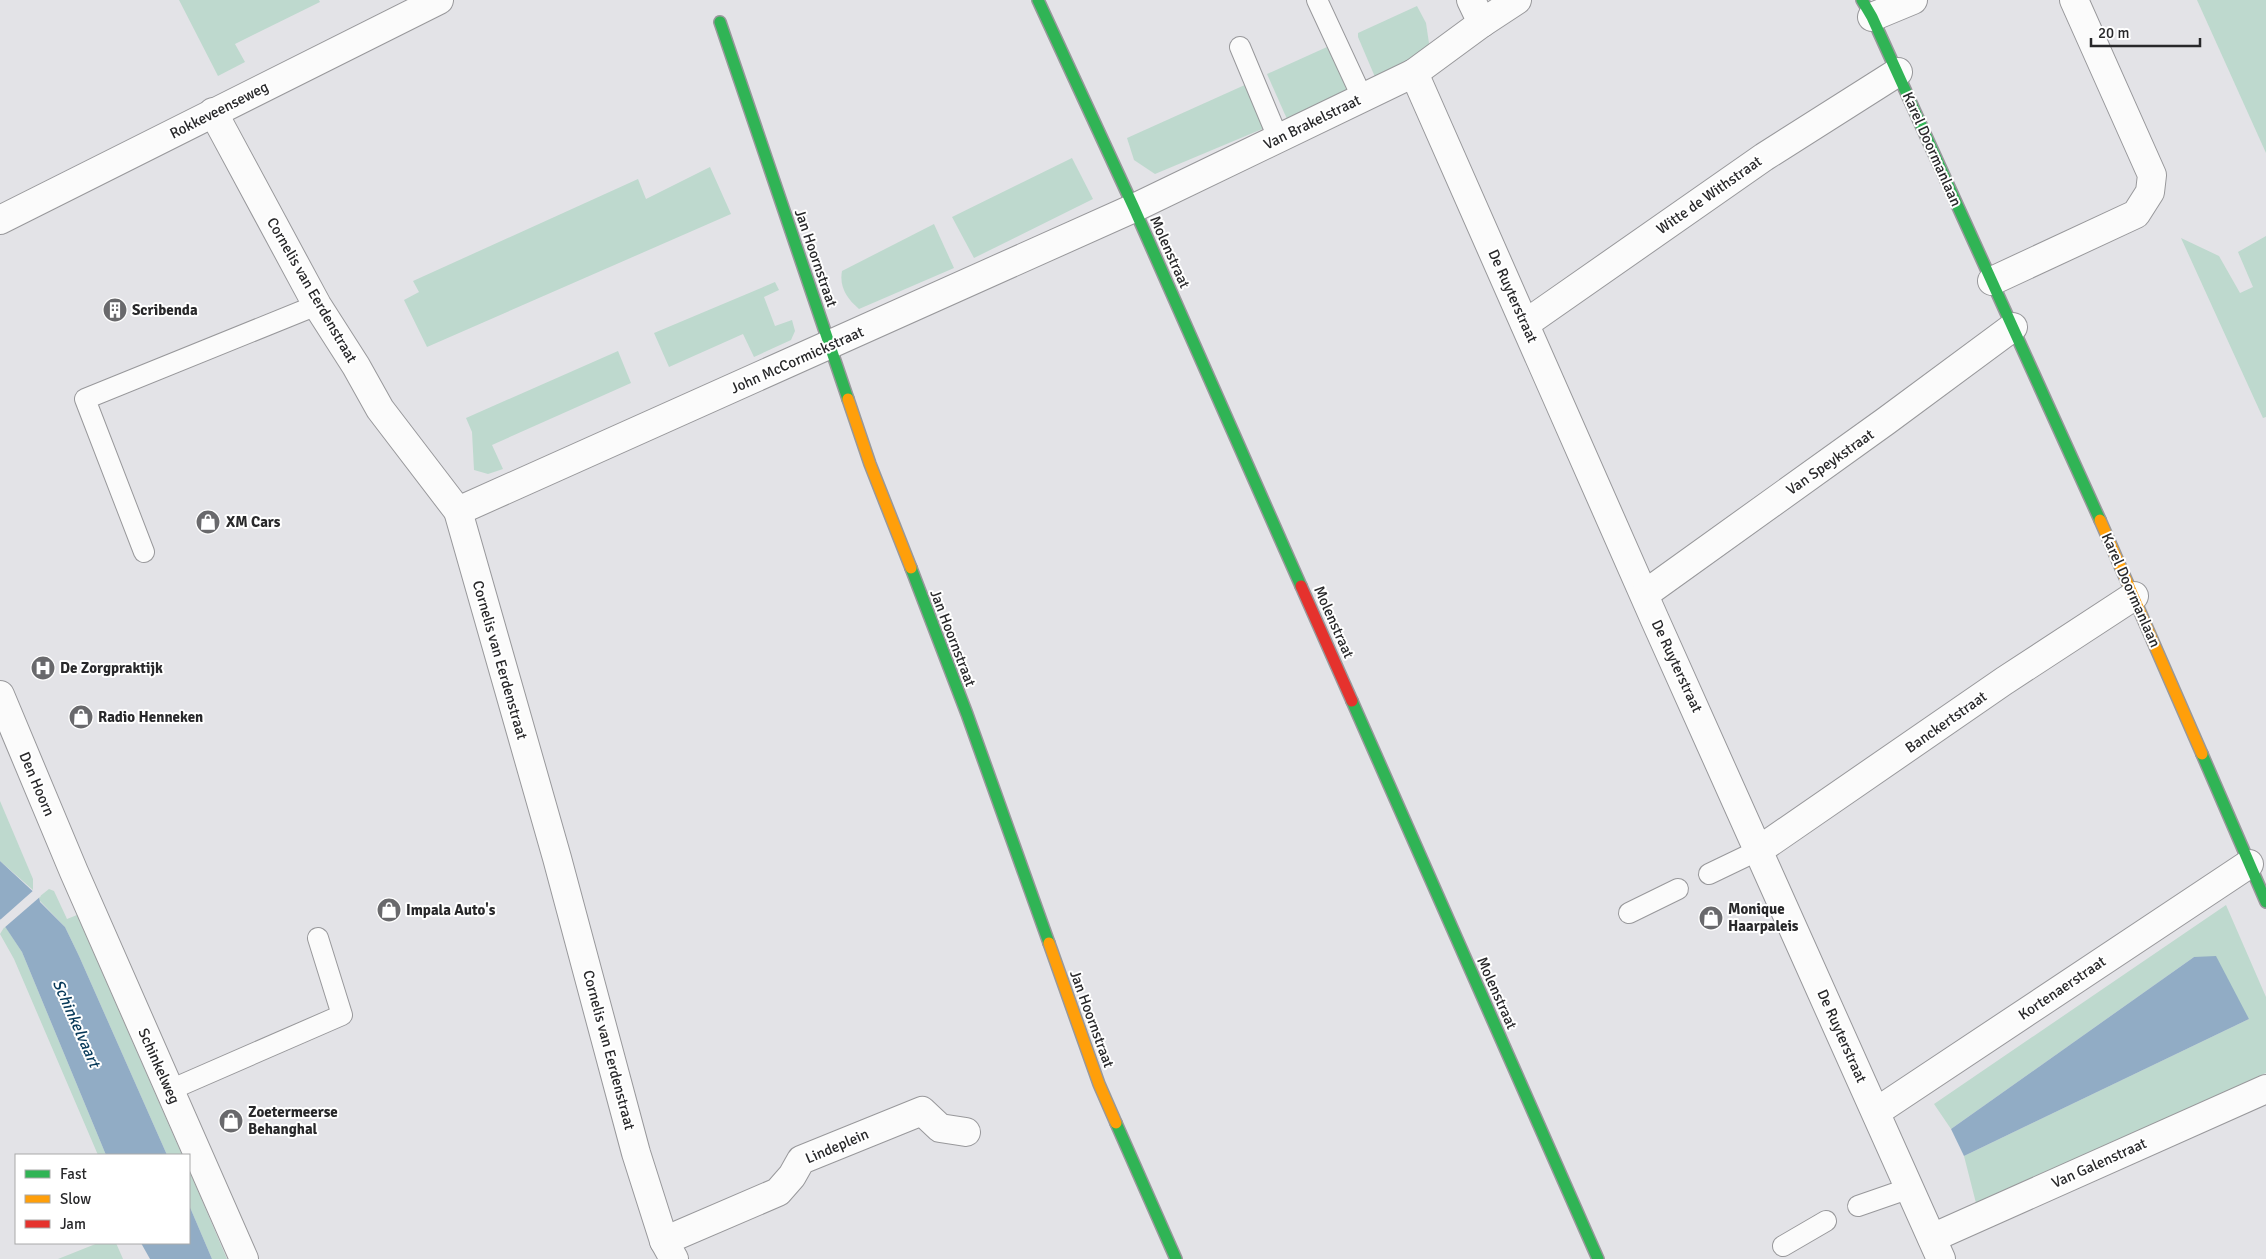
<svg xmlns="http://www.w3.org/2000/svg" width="2266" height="1259" viewBox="0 0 2266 1259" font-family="Signika,sans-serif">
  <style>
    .green { fill: #bed9ce }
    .water { fill: #91acc5 }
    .pier { fill: #e3e3e7 }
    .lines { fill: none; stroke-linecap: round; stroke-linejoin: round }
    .lane-casing { stroke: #98989b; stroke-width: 22 }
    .street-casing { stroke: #98989b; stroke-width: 30 }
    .fast-casing { stroke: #98989b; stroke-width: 14 }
    .slow-casing { stroke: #98989b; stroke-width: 14 }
    .jam-casing { stroke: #98989b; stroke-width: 14 }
    .lane { stroke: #fbfbfb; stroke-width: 20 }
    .street { stroke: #fbfbfb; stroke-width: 28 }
    .fast { stroke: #30b455; stroke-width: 11 }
    .slow { stroke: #ff9f0a; stroke-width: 11 }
    .jam { stroke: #e5322d; stroke-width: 11 }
    .labels { text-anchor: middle; stroke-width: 4; stroke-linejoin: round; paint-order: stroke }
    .street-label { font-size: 15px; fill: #28282a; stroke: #fff }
    .poi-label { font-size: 15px; font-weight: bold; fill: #28282a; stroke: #fff; text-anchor: start }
    .water-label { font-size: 16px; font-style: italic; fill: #073959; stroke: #fff }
  </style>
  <rect width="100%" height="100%" fill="#e3e3e7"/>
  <g class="green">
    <polygon points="179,0 319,0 320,2 235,44 245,62 218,76"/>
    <polygon points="2197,0 2266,0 2266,153"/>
    <polygon points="1417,6 1426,23 1430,50 1375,77 1358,37 1358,33"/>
    <polygon points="1327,47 1349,92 1287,119 1267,74"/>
    <polygon points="1247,84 1267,127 1155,174 1134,160 1127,138"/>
    <polygon points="1072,158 1093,199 974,258 952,217"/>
    <polygon points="710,167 731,214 427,347 404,300 419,292 413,281 638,179 646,199"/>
    <path d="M934,224L954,268L859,309C847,299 839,287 842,271Z"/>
    <polygon points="2266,236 2266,417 2263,418 2181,238 2219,256 2240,293 2253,287 2238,252"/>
    <polygon points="775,282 779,290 764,297 775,326 792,320 795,331 791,340 754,357 743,334 669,367 654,333"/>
    <polygon points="618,351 631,383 492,445 503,469 488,474 474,470 472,432 466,418"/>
    <polygon points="0,801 33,879 33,890 0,861"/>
    <polygon points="49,889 54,891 67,919 77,915 182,1155 167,1155 79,956 65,927 40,901 39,897"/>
    <polygon points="2226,905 2266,997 2266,1073 1977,1207 1964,1156 2249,1019 2194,957 1951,1129 1934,1104"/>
    <polygon points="5,926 22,952 106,1155 98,1155 14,959 0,934"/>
    <polygon points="189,1170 227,1259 212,1259 189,1205"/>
    <polygon points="98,1243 116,1243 123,1259 58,1259"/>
  </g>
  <g class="water">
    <polygon points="0,861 39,897 40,902 65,927 79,956 167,1155 106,1155 22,952 0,919"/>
    <polygon points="2216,956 2249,1019 1964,1156 1951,1129 2194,957"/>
    <polygon points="189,1205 212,1259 150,1259 141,1243 189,1243"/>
  </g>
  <polygon class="pier" points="35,889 41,896 4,928 0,920"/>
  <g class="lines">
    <defs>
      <g id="lane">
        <polyline points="1317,0 1362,97"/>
        <polyline points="1240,47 1278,138"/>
        <polyline points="144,552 85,399 317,305"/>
        <polyline points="1709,874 1759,850"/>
        <polyline points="1629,913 1678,889"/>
        <polyline points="170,1090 342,1015 318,938"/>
        <polyline points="1858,1206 1910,1188"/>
        <polyline points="1783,1246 1826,1221"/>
      </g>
      <g id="street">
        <polyline points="1471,0 1482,23"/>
        <polyline points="1872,17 1913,0"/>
        <polyline points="1414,73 1655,620 1941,1259"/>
        <polyline points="213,112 317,305 356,366 380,409 458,511 557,858 636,1153 664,1241 674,1259"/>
        <polyline points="0,220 439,0"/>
        <polyline points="1992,281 2136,214 2150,192 2152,175 2074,0"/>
        <polyline points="1525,324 1764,157 1898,72"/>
        <polyline points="458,511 1134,208 1414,73 1482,23 1517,0"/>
        <polyline points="1645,594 1886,421 2013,327"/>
        <polyline points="0,695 74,872 244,1259"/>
        <polyline points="1759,850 2004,681 2134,596"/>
        <polyline points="1876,1112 2249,864"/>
        <polyline points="1932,1238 2266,1089"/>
        <polyline points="664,1241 778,1192 792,1176 801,1160 922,1111 940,1128 966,1132"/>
      </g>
      <g id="fast">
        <polyline points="1038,0 1134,208 1301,586"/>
        <polyline points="1862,0 1872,17 2100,520"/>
        <polyline points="720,22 848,399"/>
        <polyline points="911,568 967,714 1049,943"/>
        <polyline points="1352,701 1598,1259"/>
        <polyline points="2202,754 2266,902"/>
        <polyline points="1116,1123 1176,1259"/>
      </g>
      <g id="slow">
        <polyline points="848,399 870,464 911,568"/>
        <polyline points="2100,520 2202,754"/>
        <polyline points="1049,943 1099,1084 1116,1123"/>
      </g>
      <polyline id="jam" points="1301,586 1352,701"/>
    </defs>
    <use href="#lane" class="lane-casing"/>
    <use href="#street" class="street-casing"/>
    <use href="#fast" class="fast-casing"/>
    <use href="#slow" class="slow-casing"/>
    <use href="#jam" class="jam-casing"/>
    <use href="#lane" class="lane"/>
    <use href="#street" class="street"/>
    <use href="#fast" class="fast"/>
    <use href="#slow" class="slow"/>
    <use href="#jam" class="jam"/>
  </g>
  <defs>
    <symbol id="building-disc" viewBox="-11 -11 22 22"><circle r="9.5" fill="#69696c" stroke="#fff"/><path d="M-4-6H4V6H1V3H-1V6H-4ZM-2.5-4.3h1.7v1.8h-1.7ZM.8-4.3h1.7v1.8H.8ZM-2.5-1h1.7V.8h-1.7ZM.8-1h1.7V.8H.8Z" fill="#fff"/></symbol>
    <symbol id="shop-disc" viewBox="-11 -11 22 22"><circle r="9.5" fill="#69696c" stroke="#fff"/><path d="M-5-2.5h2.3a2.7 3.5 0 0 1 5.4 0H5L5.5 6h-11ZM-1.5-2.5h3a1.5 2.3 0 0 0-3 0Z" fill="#fff"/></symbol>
    <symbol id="hospital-disc" viewBox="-11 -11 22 22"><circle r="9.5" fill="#69696c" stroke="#fff"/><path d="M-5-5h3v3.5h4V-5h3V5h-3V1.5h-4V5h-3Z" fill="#fff"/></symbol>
  </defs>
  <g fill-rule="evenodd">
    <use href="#building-disc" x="101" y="296" width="28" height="28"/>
    <use href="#shop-disc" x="194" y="508" width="28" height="28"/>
    <use href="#hospital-disc" x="29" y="654" width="28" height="28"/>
    <use href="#shop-disc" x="67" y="703" width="28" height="28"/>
    <use href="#shop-disc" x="375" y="896" width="28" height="28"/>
    <use href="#shop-disc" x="1697" y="904" width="28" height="28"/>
    <use href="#shop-disc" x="217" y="1107" width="28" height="28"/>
  </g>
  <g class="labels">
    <g class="street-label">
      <text transform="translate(219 110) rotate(-27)" y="5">Rokkeveenseweg</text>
      <text transform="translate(1312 122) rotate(-26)" y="5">Van Brakelstraat</text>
      <text transform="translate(1932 149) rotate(66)" y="5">Karel Doormanlaan</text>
      <text transform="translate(1709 195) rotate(-35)" y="5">Witte de Withstraat</text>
      <text transform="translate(1170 252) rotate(66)" y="5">Molenstraat</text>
      <text transform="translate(816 258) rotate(71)" y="5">Jan Hoornstraat</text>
      <text transform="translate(312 290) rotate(60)" y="5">Cornelis van Eerdenstraat</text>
      <text transform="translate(1513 296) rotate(66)" y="5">De Ruyterstraat</text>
      <text transform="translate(797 360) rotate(-24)" y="5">John McCormickstraat</text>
      <text transform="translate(1830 462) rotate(-35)" y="5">Van Speykstraat</text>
      <text transform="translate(2131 590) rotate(66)" y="5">Karel Doormanlaan</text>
      <text transform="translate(1334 622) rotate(66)" y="5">Molenstraat</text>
      <text transform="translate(953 638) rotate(69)" y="5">Jan Hoornstraat</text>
      <text transform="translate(500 660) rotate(74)" y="5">Cornelis van Eerdenstraat</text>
      <text transform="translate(1677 666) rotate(65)" y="5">De Ruyterstraat</text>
      <text transform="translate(1946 722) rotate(-35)" y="5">Banckertstraat</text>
      <text transform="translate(37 784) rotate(67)" y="5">Den Hoorn</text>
      <text transform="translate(2062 988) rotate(-34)" y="5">Kortenaerstraat</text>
      <text transform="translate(1497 993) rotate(66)" y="5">Molenstraat</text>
      <text transform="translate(1092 1019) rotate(70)" y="5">Jan Hoornstraat</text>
      <text transform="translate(1842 1036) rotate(66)" y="5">De Ruyterstraat</text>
      <text transform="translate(609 1050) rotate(75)" y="5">Cornelis van Eerdenstraat</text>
      <text transform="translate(159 1066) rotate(66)" y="5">Schinkelweg</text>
      <text transform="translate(837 1146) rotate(-23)" y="5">Lindeplein</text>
      <text transform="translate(2099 1163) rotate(-24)" y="5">Van Galenstraat</text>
    </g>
    <g class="poi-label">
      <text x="132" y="315">Scribenda</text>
      <text x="226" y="527">XM Cars</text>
      <text x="60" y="673">De Zorgpraktijk</text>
      <text x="98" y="722">Radio Henneken</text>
      <text x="1728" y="914">Monique<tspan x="1728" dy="17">Haarpaleis</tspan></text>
      <text x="406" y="915">Impala Auto's</text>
      <text x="248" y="1117">Zoetermeerse<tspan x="248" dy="17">Behanghal</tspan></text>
    </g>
    <g class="water-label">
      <text transform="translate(77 1023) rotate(66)" y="6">Schinkelvaart</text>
    </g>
  </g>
  <rect x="15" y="1154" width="175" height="90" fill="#ffffff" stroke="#a9a9aa"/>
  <rect x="25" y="1170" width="25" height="8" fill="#30b455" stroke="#a9a9aa"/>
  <text x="60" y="1179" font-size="15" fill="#28282a">Fast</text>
  <rect x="25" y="1195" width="25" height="8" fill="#ff9f0a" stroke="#a9a9aa"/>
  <text x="60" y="1204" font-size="15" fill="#28282a">Slow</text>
  <rect x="25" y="1220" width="25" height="8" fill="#e5322d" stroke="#a9a9aa"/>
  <text x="60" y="1229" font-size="15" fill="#28282a">Jam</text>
  <path d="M2091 38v8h109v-8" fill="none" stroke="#28282a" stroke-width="2.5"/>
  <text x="2098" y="38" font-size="15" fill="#28282a" stroke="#ffffff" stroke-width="4" paint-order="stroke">20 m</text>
</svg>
